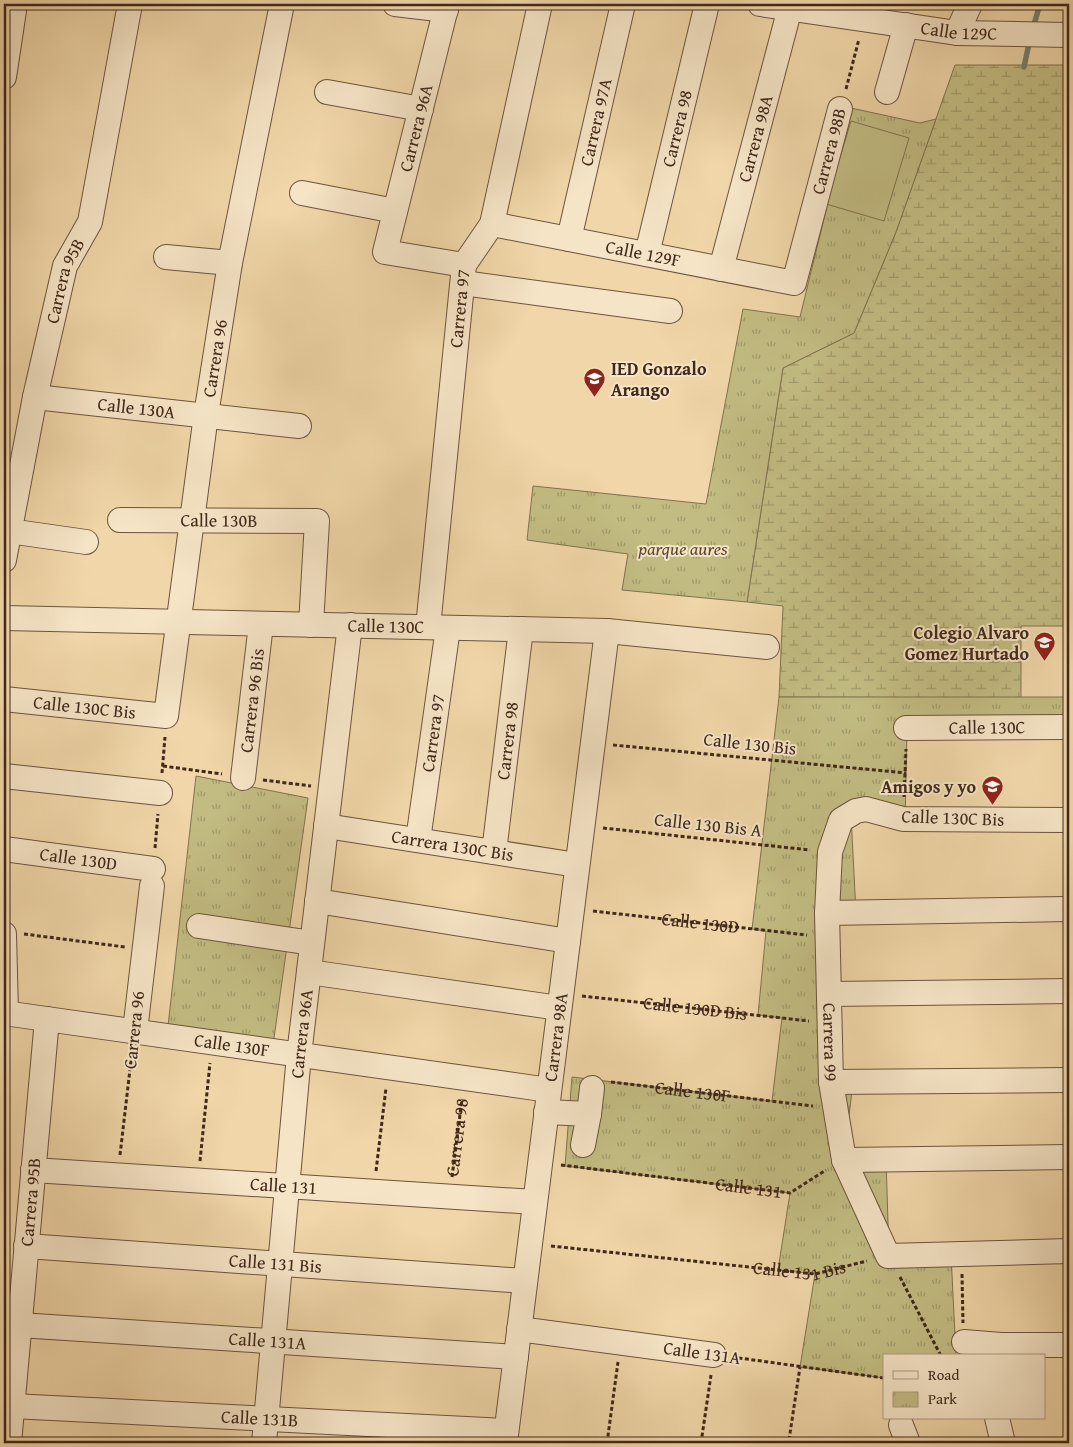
<svg xmlns="http://www.w3.org/2000/svg" width="1073" height="1447" viewBox="0 0 1073 1447" font-family="'Gentium Book Plus',serif">
  <style>
    .wetland { fill: url(#wetland-marsh); stroke: #81724e }
    .park { fill: url(#park-tufts); stroke: #81724e }
    .pitch { fill: #c2bc82; stroke: #81724e }
    .lines { fill: none; stroke-linecap: round; stroke-linejoin: round }
    .stream { stroke: #77806d; stroke-width: 5.5 }
    .minor-casing { stroke: #6c543e; stroke-width: 26 }
    .path { stroke: #40281b; stroke-width: 3; stroke-dasharray: 4 2.5; stroke-linecap: butt }
    .minor { stroke: #f5e4c6; stroke-width: 24 }
    .labels { text-anchor: middle; stroke-width: 4; stroke-linejoin: round; paint-order: stroke }
    .street-label { font-size: 18px; fill: #40281b; stroke: #f5e4c6 }
    .poi-label { font-size: 18px; font-weight: bold; fill: #40281b; stroke: #f5e4c6; text-anchor: end }
    .park-label { font-size: 18px; font-style: italic; fill: #5a4630; stroke: #f5e4c6 }
  </style>
  <defs>
    <pattern id="wetland-marsh" width="20" height="14" patternUnits="userSpaceOnUse" patternTransform="scale(1.25)"><rect width="20" height="14" fill="#c2bc82"/><path d="M1 5h8M5 5V1M11 12h8M15 12V8" fill="none" stroke="#9f996a"/></pattern>
    <pattern id="park-tufts" width="24" height="20" patternUnits="userSpaceOnUse" patternTransform="scale(1.25)"><rect width="24" height="20" fill="#c2bc82"/><path d="M3 7l-1-3M5 7V3M7 7l1-3M15 17l-1-3M17 17v-4M19 17l1-3" fill="none" stroke="#9f996a"/></pattern>
  </defs>
  <rect width="100%" height="100%" fill="#f0d6a8"/>
  <filter id="stains"><feTurbulence type="fractalNoise" baseFrequency=".004" numOctaves="4"/><feColorMatrix values="0 0 0 0 .2 0 0 0 0 .09 0 0 0 0 .02 0 0 0 .5 -.17"/></filter>
  <radialGradient id="worn" r=".72"><stop offset=".6" stop-color="#630" stop-opacity="0"/><stop offset="1" stop-color="#630" stop-opacity=".3"/></radialGradient>
  <polygon class="wetland" points="955,65 1069,65 1069,626 1021,626 1021,698 779,697 783,606 747,602 783,368 854,333 896,232"/>
  <g class="park">
    <polygon points="851,108 920,123 936,119 896,232 854,333 783,368 747,602 622,590 628,554 527,540 533,486 706,504 743,309 800,317"/>
    <polygon points="779,697 1069,697 1069,727 907,728 905,827 851,815 856,913 827,913 831,1081 853,1082 844,1159 886,1159 889,1255 951,1254 956,1356 884,1356 884,1378 800,1367 815,1274 778,1270 790,1193 565,1166 572,1077 772,1101 782,1018 758,1015 766,931 752,929"/>
    <polygon points="196,776 308,798 273,1045 168,1026"/>
  </g>
  <polygon class="pitch" points="851,121 909,138 884,221 826,204"/>
  <g class="lines">
    <g class="stream">
      <polyline points="1033,28 1040,4"/>
      <polyline points="1024,67 1030,39"/>
    </g>
    <defs>
      <g id="minor">
        <polyline points="395,4 446,10"/>
        <polyline points="447,4 385,252 464,265"/>
        <path id="s7" d="M760,4L957,33L1069,35"/>
        <polyline points="957,33 970,4"/>
        <polyline points="4,77 15,4"/>
        <polyline points="327,92 421,109"/>
        <polyline points="887,92 906,25"/>
        <polyline points="302,193 395,211"/>
        <path id="s8" d="M492,224L794,283L840,109"/>
        <path id="s9" d="M569,239L623,4"/>
        <path id="s10" d="M647,254L707,4"/>
        <polyline points="166,257 230,263"/>
        <path id="s11" d="M721,269L790,8"/>
        <polyline points="463,283 670,311"/>
        <path id="s12" d="M35,397L299,426"/>
        <path id="s13" d="M120,520L317,521L311,625"/>
        <polyline points="9,531 86,542"/>
        <path id="s14" d="M4,560L35,397L65,266L90,222L130,4"/>
        <path id="s15" d="M4,618L607,631L767,647"/>
        <path id="s16" d="M428,627L464,265L492,224L540,4"/>
        <path id="s17" d="M4,699L166,716L206,415L230,263L282,4"/>
        <path id="s18" d="M906,728L1069,727"/>
        <polyline points="4,776 160,793"/>
        <path id="s19" d="M243,778L261,624"/>
        <path id="s20" d="M1069,820L903,819L866,809L856,811L841,820L830,852L827,913L831,1082L844,1160L888,1256L1069,1251"/>
        <path id="s21" d="M326,826L577,865"/>
        <path id="s22" d="M418,840L448,628"/>
        <path id="s23" d="M4,849L153,869"/>
        <path id="s24" d="M494,852L521,629"/>
        <polyline points="317,901 568,941"/>
        <polyline points="827,913 1069,909"/>
        <polyline points="199,926 312,943"/>
        <polyline points="4,934 6,1013"/>
        <polyline points="309,972 559,1008"/>
        <polyline points="829,994 1069,991"/>
        <path id="s25" d="M4,1013L549,1090"/>
        <polyline points="135,1031 152,886"/>
        <polyline points="831,1082 1069,1080"/>
        <polyline points="546,1112 589,1114 583,1145"/>
        <polyline points="589,1114 592,1088"/>
        <polyline points="844,1160 1069,1157"/>
        <path id="s26" d="M33,1170L535,1202"/>
        <path id="s27" d="M26,1246L525,1281"/>
        <path id="s28" d="M19,1325L516,1357"/>
        <polyline points="519,1329 714,1355"/>
        <polyline points="964,1342 1001,1345 1069,1345"/>
        <path id="s29" d="M12,1406L506,1431"/>
        <polyline points="997,1418 1003,1443"/>
        <polyline points="901,1425 908,1443"/>
        <path id="s30" d="M9,1443L47,1019"/>
        <path id="s31" d="M264,1443L299,1055L350,625"/>
        <path id="s32" d="M505,1443L607,631"/>
      </g>
    </defs>
    <use href="#minor" class="minor-casing"/>
    <g class="path">
      <polyline points="846,89 859,39"/>
      <polyline points="613,745 906,773"/>
      <polyline points="163,766 222,774"/>
      <polyline points="162,773 165,737"/>
      <polyline points="263,780 311,786"/>
      <polyline points="904,797 906,749"/>
      <polyline points="603,828 810,850"/>
      <polyline points="155,848 158,814"/>
      <path id="s1" d="M593,911L807,935"/>
      <polyline points="24,934 125,947"/>
      <path id="s2" d="M582,996L809,1021"/>
      <path id="s3" d="M611,1082L813,1106"/>
      <polyline points="120,1155 132,1052"/>
      <polyline points="200,1161 210,1063"/>
      <path id="s4" d="M561,1165L790,1193L826,1170"/>
      <polyline points="376,1171 386,1088"/>
      <path id="s5" d="M452,1177L462,1099"/>
      <path id="s6" d="M551,1246L815,1274L867,1261"/>
      <polyline points="962,1274 963,1323"/>
      <polyline points="900,1277 941,1356"/>
      <polyline points="732,1357 884,1378"/>
      <polyline points="789,1440 800,1367"/>
      <polyline points="607,1443 618,1362"/>
      <polyline points="701,1443 711,1375"/>
    </g>
    <use href="#minor" class="minor"/>
  </g>
  <defs>
    <symbol id="school-pin" viewBox="-11 -11 22 30"><path d="M0 17L-7.5 6A9.5 9.5 0 1 1 7.5 6Z" fill="#8f2418" stroke="#f5e4c6"/><path d="M0-5L7-2L0 1L-7-2ZM-4 1L0 2.5L4 1V4Q0 6-4 4Z" fill="#fff"/></symbol>
  </defs>
  <g fill-rule="evenodd">
    <use href="#school-pin" x="582" y="366" width="25" height="34"/>
    <use href="#school-pin" x="1032" y="630" width="25" height="34"/>
    <use href="#school-pin" x="980" y="774" width="25" height="34"/>
  </g>
  <g class="labels">
    <g class="street-label">
      <text dy="6" stroke="none"><textPath href="#s7" startOffset="201">Calle 129C</textPath></text>
      <text dy="6" stroke="none"><textPath href="#s9" startOffset="120">Carrera 97A</textPath></text>
      <text transform="translate(416 128) rotate(-76)" y="6">Carrera 96A</text>
      <text dy="6" stroke="none"><textPath href="#s10" startOffset="129">Carrera 98</textPath></text>
      <text dy="6" stroke="none"><textPath href="#s11" startOffset="135">Carrera 98A</textPath></text>
      <text dy="6" stroke="none"><textPath href="#s8" startOffset="444">Carrera 98B</textPath></text>
      <text dy="6" stroke="none"><textPath href="#s8" startOffset="154">Calle 129F</textPath></text>
      <text dy="6" stroke="none"><textPath href="#s14" startOffset="286">Carrera 95B</textPath></text>
      <text dy="6" stroke="none"><textPath href="#s16" startOffset="320">Carrera 97</textPath></text>
      <text dy="6" stroke="none"><textPath href="#s17" startOffset="524">Carrera 96</textPath></text>
      <text dy="6" stroke="none"><textPath href="#s12" startOffset="102">Calle 130A</textPath></text>
      <text dy="6" stroke="none"><textPath href="#s13" startOffset="99">Calle 130B</textPath></text>
      <text dy="6" stroke="none"><textPath href="#s15" startOffset="382">Calle 130C</textPath></text>
      <text dy="6" stroke="none"><textPath href="#s19" startOffset="78">Carrera 96 Bis</textPath></text>
      <text dy="6" stroke="none"><textPath href="#s17" startOffset="81">Calle 130C Bis</textPath></text>
      <text dy="6" stroke="none"><textPath href="#s18" startOffset="81">Calle 130C</textPath></text>
      <text dy="6" stroke="none"><textPath href="#s22" startOffset="108">Carrera 97</textPath></text>
      <text dy="6" stroke="none"><textPath href="#s24" startOffset="112">Carrera 98</textPath></text>
      <text transform="translate(750 744) rotate(6)" y="6">Calle 130 Bis</text>
      <text transform="translate(953 818) rotate(2)" y="6">Calle 130C Bis</text>
      <text transform="translate(708 825) rotate(6)" y="6">Calle 130 Bis A</text>
      <text dy="6" stroke="none"><textPath href="#s21" startOffset="128">Carrera 130C Bis</textPath></text>
      <text dy="6" stroke="none"><textPath href="#s23" startOffset="75">Calle 130D</textPath></text>
      <text dy="6" stroke="none"><textPath href="#s1" startOffset="108">Calle 130D</textPath></text>
      <text dy="6" stroke="none"><textPath href="#s2" startOffset="114">Calle 130D Bis</textPath></text>
      <text transform="translate(134 1030) rotate(-84)" y="6">Carrera 96</text>
      <text dy="6" stroke="none"><textPath href="#s31" startOffset="411">Carrera 96A</textPath></text>
      <text dy="6" stroke="none"><textPath href="#s32" startOffset="409">Carrera 98A</textPath></text>
      <text dy="6" stroke="none"><textPath href="#s20" startOffset="456">Carrera 99</textPath></text>
      <text dy="6" stroke="none"><textPath href="#s25" startOffset="230">Calle 130F</textPath></text>
      <text dy="6" stroke="none"><textPath href="#s3" startOffset="82">Calle 130F</textPath></text>
      <text dy="6" stroke="none"><textPath href="#s5" startOffset="40">Carrera 98</textPath></text>
      <text dy="6" stroke="none"><textPath href="#s26" startOffset="251">Calle 131</textPath></text>
      <text dy="6" stroke="none"><textPath href="#s4" startOffset="189">Calle 131</textPath></text>
      <text dy="6" stroke="none"><textPath href="#s30" startOffset="242">Carrera 95B</textPath></text>
      <text dy="6" stroke="none"><textPath href="#s27" startOffset="250">Calle 131 Bis</textPath></text>
      <text dy="6" stroke="none"><textPath href="#s6" startOffset="250">Calle 131 Bis</textPath></text>
      <text dy="6" stroke="none"><textPath href="#s28" startOffset="249">Calle 131A</textPath></text>
      <text transform="translate(702 1353) rotate(8)" y="6">Calle 131A</text>
      <text dy="6" stroke="none"><textPath href="#s29" startOffset="248">Calle 131B</textPath></text>
    </g>
    <g class="poi-label">
      <text x="611" y="375" text-anchor="start">IED Gonzalo<tspan x="611" dy="21">Arango</tspan></text>
      <text x="1029" y="639">Colegio Alvaro<tspan x="1029" dy="21">Gomez Hurtado</tspan></text>
      <text x="976" y="793">Amigos y yo</text>
    </g>
    <g class="park-label">
      <text x="683" y="555">parque aures</text>
    </g>
  </g>
  <rect width="1073" height="1447" fill="none" stroke="#f0d6a8" stroke-width="20"/>
  <rect x="5" y="5" width="1063" height="1437" fill="none" stroke="#40281b" stroke-width="2.5"/>
  <rect x="10" y="10" width="1053" height="1427" fill="none" stroke="#40281b"/>
  <rect x="883" y="1354" width="162" height="65" fill="#f5e4c6" stroke="#ad9982"/>
  <rect x="893" y="1371" width="25" height="8" fill="#f5e4c6" stroke="#ad9982"/>
  <text x="928" y="1380" font-size="15" fill="#40281b">Road</text>
  <rect x="893" y="1392" width="25" height="15" fill="url(#park-tufts)" stroke="#ad9982"/>
  <text x="928" y="1404" font-size="15" fill="#40281b">Park</text>
  <rect width="100%" height="100%" filter="url(#stains)"/>
  <rect width="100%" height="100%" fill="url(#worn)"/>
</svg>
